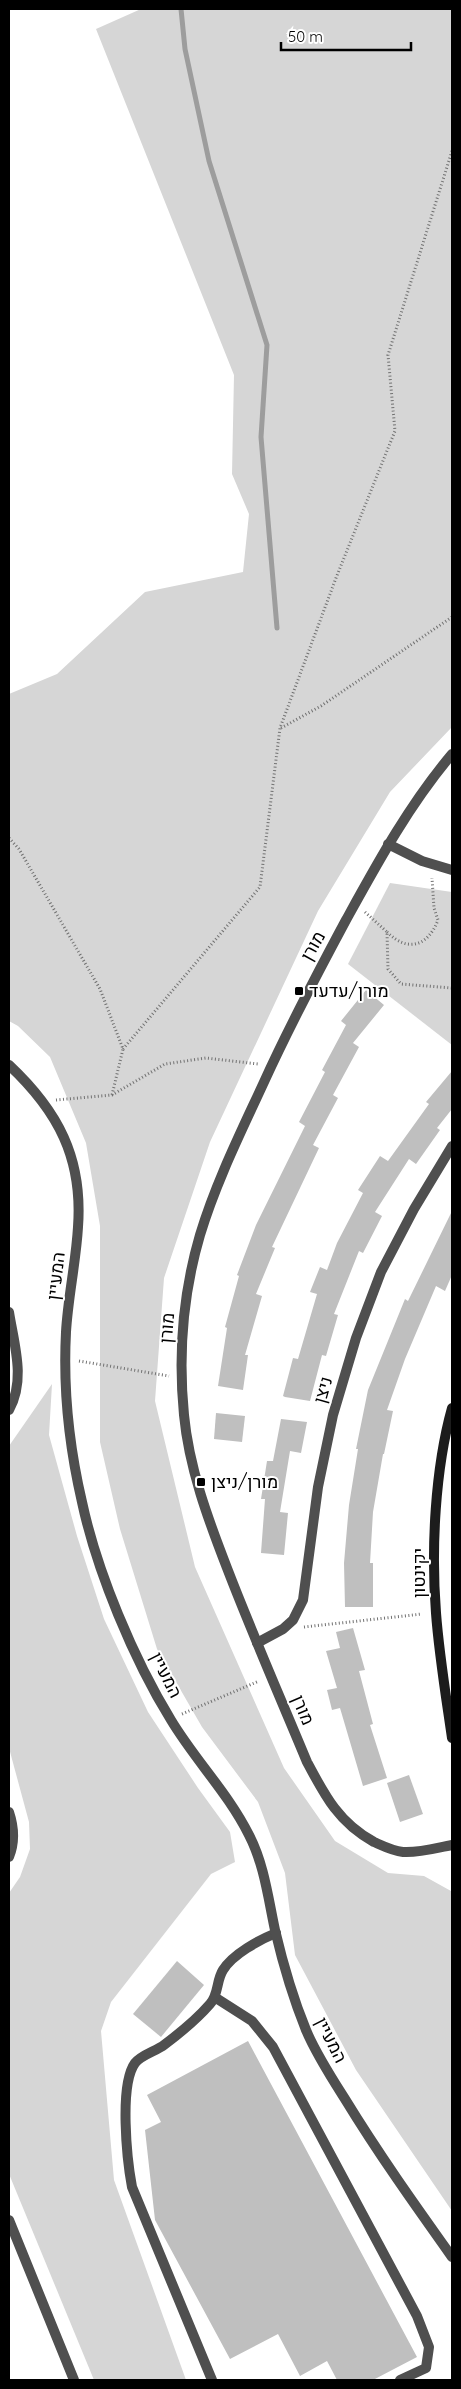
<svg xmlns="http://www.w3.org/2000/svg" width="461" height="2389" viewBox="0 0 461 2389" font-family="Quicksand,Heebo,sans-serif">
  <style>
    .green { fill: #d6d6d6 }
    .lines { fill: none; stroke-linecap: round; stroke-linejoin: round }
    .stream { stroke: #9d9d9d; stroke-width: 5 }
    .building { fill: #bfbfbf }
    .path { stroke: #717171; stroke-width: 3; stroke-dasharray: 1 2.5; stroke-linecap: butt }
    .lane { stroke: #4f4f4f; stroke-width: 10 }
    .street { stroke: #4f4f4f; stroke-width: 10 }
    .secondary { stroke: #1c1c1c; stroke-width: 10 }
    .poi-dot { fill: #000; stroke: #fff; stroke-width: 2 }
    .labels { text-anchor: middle; stroke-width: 4; stroke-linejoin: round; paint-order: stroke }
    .street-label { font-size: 18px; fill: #000; stroke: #fff }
    .poi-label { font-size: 18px; fill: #000; stroke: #fff; text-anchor: start }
  </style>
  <rect width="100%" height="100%" fill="#fff"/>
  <g class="green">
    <polygon points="141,9 452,9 452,727 390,792 318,911 210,1142 164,1278 155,1401 195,1567 284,1768 335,1841 388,1873 424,1876 451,1891 452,2211 356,2070 295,1955 285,1873 258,1802 202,1727 157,1649 120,1529 100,1442 100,1226 86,1143 50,1057 18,1026 9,1021 9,694 57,674 145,592 243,572 249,514 232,474 234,375 96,29"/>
    <polygon points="390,883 452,892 452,1045 348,964"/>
    <polygon points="52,1384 49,1435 77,1536 104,1619 148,1712 198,1788 230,1832 235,1862 211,1874 111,2002 101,2031 114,2180 186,2380 94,2380 9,2174 9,1893 20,1877 30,1849 29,1822 9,1748 9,1446"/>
  </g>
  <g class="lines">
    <polyline class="stream" points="181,9 185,49 209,161 267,345 261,437 277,628"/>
  </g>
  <g class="building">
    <polygon points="366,990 384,1005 353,1043 359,1047 333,1095 338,1098 313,1145 319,1148 272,1247 275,1248 256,1294 262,1296 245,1355 248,1355 243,1390 218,1386 227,1328 225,1327 239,1276 237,1275 256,1225 305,1126 299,1122 325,1072 322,1070 346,1025 341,1021"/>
    <polygon points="452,1071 452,1109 437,1128 440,1130 416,1164 409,1159 375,1212 382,1216 363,1253 359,1251 334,1314 338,1315 326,1356 322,1355 310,1401 285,1397 283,1396 293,1358 298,1359 317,1294 310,1292 320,1267 327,1270 337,1243 363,1193 358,1190 380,1156 388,1161 429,1104 426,1102"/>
    <polygon points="452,1211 452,1275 445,1291 436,1286 405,1359 387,1410 393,1411 384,1454 383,1454 373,1512 370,1563 373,1563 373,1607 345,1607 344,1563 349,1505 358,1449 356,1449 368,1390 405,1299 408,1301"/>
    <polygon points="216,1413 245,1416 242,1442 214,1439"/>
    <polygon points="281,1419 307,1422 301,1453 290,1451 280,1512 288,1513 284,1555 261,1553 265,1499 261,1499 267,1461 273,1461"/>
    <polygon points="353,1628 365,1670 359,1671 373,1724 370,1725 387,1778 363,1786 340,1708 332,1710 327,1690 337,1688 326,1651 340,1648 336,1632"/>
    <polygon points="409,1775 423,1814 400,1822 387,1783"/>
    <polygon points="177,1961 204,1985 161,2037 133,2014"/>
    <polygon points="248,2041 417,2357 373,2380 337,2380 327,2361 300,2376 278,2334 230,2359 155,2220 145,2130 161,2122 147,2095"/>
  </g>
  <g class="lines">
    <g class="path">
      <polyline points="281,728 321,706 452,617"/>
      <polyline points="9,838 19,849 100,989 123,1049 112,1095"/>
      <polyline points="365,912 387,932 388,969 401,984 452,988"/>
      <path d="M387,932C408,953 428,946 438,920L434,908L432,878"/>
      <polyline points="123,1049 260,887 280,728 336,578 395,431 388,355 452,151"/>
      <polyline points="56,1100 112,1095 165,1064 206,1058 258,1064"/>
      <polyline points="79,1361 169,1376"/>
      <polyline points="304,1627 422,1614"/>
      <polyline points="182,1714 259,1681"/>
    </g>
    <g class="lane">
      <path d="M9,1312C14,1344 26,1380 9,1410"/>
      <polyline points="216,1998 252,2021 273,2047 417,2316 429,2347 426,2368 400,2380"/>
      <path d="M212,2380L132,2187C127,2160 119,2085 135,2063C141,2055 156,2051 164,2045C180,2033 197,2019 210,2004C219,1994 216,1981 223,1970C233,1954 259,1940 276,1933"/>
    </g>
    <g class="street">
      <path d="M452,754C409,805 378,862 346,920C317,974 289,1027 264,1082C241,1132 216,1182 200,1235C183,1293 178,1354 184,1415C189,1468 208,1519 227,1568C252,1633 280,1697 307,1762C325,1796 339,1823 374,1842C383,1846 393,1851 403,1852C420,1853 436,1848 452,1845"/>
      <polyline points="388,844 422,861 452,870"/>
      <path d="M9,1065C58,1111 83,1158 78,1227C76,1262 68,1297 66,1332C63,1389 69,1446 82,1502C97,1572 134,1660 171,1720C195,1760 228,1793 249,1835C264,1864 268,1897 275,1930C283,1964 293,1998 306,2030C316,2054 331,2077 345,2099C378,2153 415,2205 452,2257"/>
      <polyline points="257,1643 283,1629 293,1620 303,1600 318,1487 333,1415 356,1338 381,1272 414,1209 452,1146"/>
      <path d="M9,1812C14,1827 15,1842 9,1857"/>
      <polyline points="9,2220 74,2380"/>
    </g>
    <path class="secondary" d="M452,1408C435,1469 431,1549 436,1613C439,1654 446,1696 452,1738"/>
  </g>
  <g class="poi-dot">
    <rect x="294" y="986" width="10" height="10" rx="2.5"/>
    <rect x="196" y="1477" width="10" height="10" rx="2.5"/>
  </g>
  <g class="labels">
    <g class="street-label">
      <text transform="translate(313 946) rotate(-61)" y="6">מורן</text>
      <text transform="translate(56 1276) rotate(-83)" y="6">המעיין</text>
      <text transform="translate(167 1328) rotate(-85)" y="6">מורן</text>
      <text transform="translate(323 1390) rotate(-74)" y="6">ניצן</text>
      <text transform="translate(419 1573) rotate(-90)" y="6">יקינטון</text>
      <text transform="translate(166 1675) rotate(63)" y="6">המעיין</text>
      <text transform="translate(303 1710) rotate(67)" y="6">מורן</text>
      <text transform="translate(331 2040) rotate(63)" y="6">המעיין</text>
    </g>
    <g class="poi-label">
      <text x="309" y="997">מורן/עדעד</text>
      <text x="211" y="1488">מורן/ניצן</text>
    </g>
  </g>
  <rect width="461" height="2389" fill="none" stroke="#000000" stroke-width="20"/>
  <path d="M281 42v8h130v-8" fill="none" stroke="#000000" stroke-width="2.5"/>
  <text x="288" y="42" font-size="15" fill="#000000" stroke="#ffffff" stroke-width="4" paint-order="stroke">50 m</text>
</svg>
